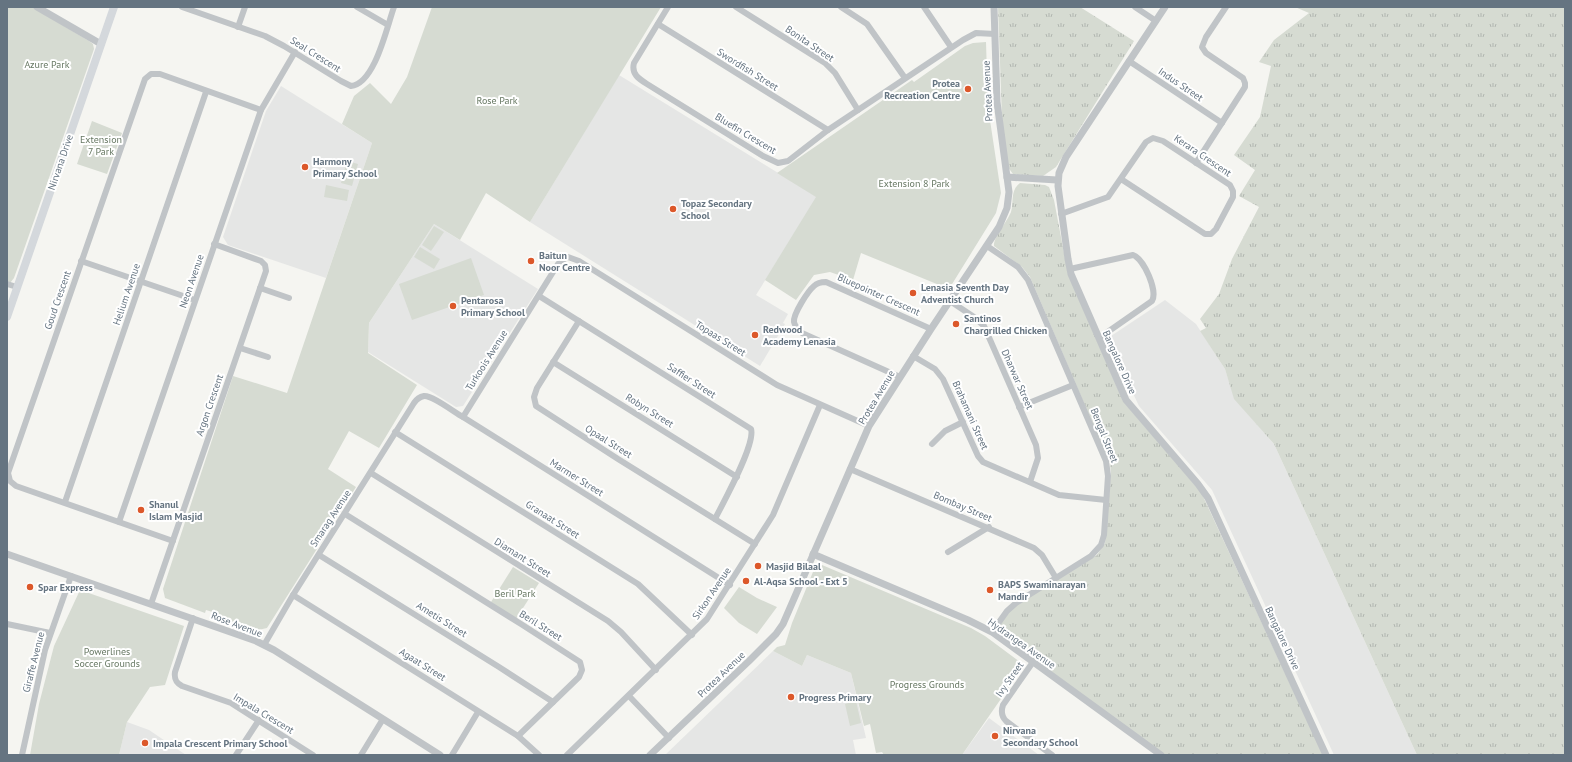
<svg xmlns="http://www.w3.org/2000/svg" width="1572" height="762" viewBox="0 0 1572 762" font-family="'PT Sans',sans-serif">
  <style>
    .built { fill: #e5e6e5 }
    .grass { fill: url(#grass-tufts) }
    .park { fill: #d6dbd2 }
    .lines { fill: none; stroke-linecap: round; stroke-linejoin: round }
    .minor { stroke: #c0c4c7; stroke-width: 6 }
    .tertiary { stroke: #c0c4c7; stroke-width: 7 }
    .secondary { stroke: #d4d8dc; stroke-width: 8 }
    .poi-dot { fill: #dc582a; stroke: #fff; stroke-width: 1.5 }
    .labels { text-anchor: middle; stroke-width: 4; stroke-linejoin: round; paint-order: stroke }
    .street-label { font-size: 10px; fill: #657481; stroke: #fff }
    .park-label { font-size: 10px; fill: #677863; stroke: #fff }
    .poi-label { font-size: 10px; font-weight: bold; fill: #657481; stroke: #fff; text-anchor: start }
  </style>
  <defs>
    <pattern id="grass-tufts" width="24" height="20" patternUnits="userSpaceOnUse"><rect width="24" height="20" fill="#d6dbd2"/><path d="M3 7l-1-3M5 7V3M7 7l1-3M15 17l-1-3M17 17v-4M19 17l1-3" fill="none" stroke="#b1b6b0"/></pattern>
  </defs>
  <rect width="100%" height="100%" fill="#f5f5f1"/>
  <g class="built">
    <polygon points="619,75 817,197 756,295 788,314 783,323 785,324 760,366 530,222"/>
    <polygon points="281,86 372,143 326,278 228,245 223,237 266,111"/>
    <polygon points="434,224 538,289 463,406 456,407 368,352 369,323"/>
    <polygon points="1165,300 1196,324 1225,369 1235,399 1274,444 1417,755 1334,755 1212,490 1139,406 1109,343 1111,336"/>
    <polygon points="773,651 802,666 807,655 851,673 866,738 853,740 856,755 665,755"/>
    <polygon points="989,718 1039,755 962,755"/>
    <polygon points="127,722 149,730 186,755 119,755"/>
  </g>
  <g class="grass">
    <polygon points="998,7 1080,7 1134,41 1056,167 1043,176 1013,174 1007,166 1002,119"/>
    <polygon points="1295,7 1565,7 1565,755 1417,755 1274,444 1234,399 1225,369 1200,331 1206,328 1200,319 1219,294 1232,259 1259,207 1239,196 1255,170 1234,155 1260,117 1271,66 1259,62 1274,40 1309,13"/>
    <path d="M1020,183L1045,185L1049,187L1054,200L1068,274L1123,401L1201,492L1323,755H1165L1001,635L999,630V626L1013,607L1097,555L1105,543L1111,472L1110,464L1030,277L1022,267L994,246C993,238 1007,222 1011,212C1014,202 1010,190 1020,183Z"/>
  </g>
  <g class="park">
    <polygon points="7,7 32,7 89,41 93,44 94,49 14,278 10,283 7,283"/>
    <polygon points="432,7 661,7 530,222 486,193 460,240 434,224 369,323 368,353 417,385 379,448 349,431 328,469 356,487 267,628 258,630 219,617 219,614 206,610 205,613 165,598 163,589 233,376 287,393 372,143 342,124 354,96 370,83 391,104 407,77"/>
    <polygon points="986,42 988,107 1001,193 996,213 949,289 861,253 853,280 830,272 814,275 796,300 765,280 816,197 777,173 912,80 914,82 965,46 973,43"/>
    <polygon points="92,121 122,133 107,174 77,164"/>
    <polygon points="347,161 358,164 352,186 341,183"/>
    <polygon points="326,185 349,190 347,201 324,197"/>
    <polygon points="434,226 444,232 431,251 422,245"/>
    <polygon points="420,247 440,259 434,269 414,257"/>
    <polygon points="471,258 484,295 412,320 399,284"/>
    <polygon points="822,565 971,628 985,636 1020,662 1021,670 962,755 884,755 882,752 876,753 870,724 864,726 851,673 807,655 802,666 773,651 777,647 785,645 792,623 815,567"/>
    <polygon points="513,567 539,583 516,619 491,602"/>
    <polygon points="739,587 757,598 777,607 757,634 739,623 724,608"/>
    <polygon points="80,590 184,626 165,685 150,687 127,722 119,755 30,755 39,704 54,646"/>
    <polygon points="856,701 861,723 850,726 845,704"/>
  </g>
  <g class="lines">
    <g class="minor">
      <path d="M182,7L265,36L284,46L341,81L351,86C375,84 387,26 394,7"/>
      <polyline points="357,7 388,25"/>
      <path d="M668,7L634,63C631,74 639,79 647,84L763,156L778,163L788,161L828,130L963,40L976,33L995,34"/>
      <polyline points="736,7 825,63 835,73 858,110"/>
      <polyline points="841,7 867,24 905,78"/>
      <polyline points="924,7 951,47"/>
      <polyline points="1135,7 1156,21"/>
      <polyline points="658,24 828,130"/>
      <polyline points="238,27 245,7"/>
      <polyline points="1129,61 1222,123"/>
      <polyline points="1196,163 1245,87 1245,83 1243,78 1206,53 1202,47 1206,37 1226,7"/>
      <polyline points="1061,214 1108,197 1146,142 1153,138 1163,141 1230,185 1233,191 1233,197 1216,229 1211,234 1205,234 1121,179"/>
      <polyline points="987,246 1018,267 1028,280 1106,461 1108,476 1104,535 1101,545 1091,556 1016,603 1007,611 992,632"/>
      <polyline points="81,261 195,300"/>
      <path d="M1070,269L1133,255C1144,259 1158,291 1152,301L1099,338"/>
      <polyline points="7,284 17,287"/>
      <polyline points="260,288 289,298"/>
      <path d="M539,296L751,429C756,444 723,503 715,519"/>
      <polyline points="950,301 974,317 984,326 1036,445 1038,458 1030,482"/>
      <polyline points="579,321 537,388 534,397 536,406 618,459 755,544"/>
      <polyline points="240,348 268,357"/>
      <polyline points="913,356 935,369 943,379 978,456 983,462 1059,495 1106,500"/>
      <polyline points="553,362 737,477"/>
      <path d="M900,377L802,333C799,330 795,327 794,322C793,314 808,291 814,286C817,283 822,282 826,282L931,329"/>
      <polyline points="1019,407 1073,385"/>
      <polyline points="463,417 558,264 561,261 568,257 579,261 777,385 869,426"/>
      <polyline points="395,432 638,584 692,635"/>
      <polyline points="932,444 945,431 963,422"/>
      <polyline points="850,469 1034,548 1042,555 1056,578"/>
      <polyline points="371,473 608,621 621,632 656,670"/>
      <polyline points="65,502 206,92"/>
      <polyline points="345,514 521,624 580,662 582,670 579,677 518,736"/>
      <polyline points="119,522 261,110 295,52"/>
      <polyline points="173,541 16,486 10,481 8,473 145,79 151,74 160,74 261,110"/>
      <polyline points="948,552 989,527"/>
      <polyline points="319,555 499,667 553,702"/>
      <polyline points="293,595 518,736 539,755"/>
      <polyline points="151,604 266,271 265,265 261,261 214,244"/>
      <path d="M193,618L175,672C174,679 176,683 182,686L231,703L313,755"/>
      <polyline points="7,624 50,633"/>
      <path d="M264,645L293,595L414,403C416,400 419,397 424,396C432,395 454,412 463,417L730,585"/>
      <path d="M1033,662L1003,705C1001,711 1001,716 1006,721L1052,755"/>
      <polyline points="629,696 669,738"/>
      <polyline points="22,755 45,650 71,576"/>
      <polyline points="236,755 259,720"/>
      <polyline points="361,755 383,719"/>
      <polyline points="452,755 478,712"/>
      <polyline points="567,755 707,619 773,515 820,405"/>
    </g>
    <g class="tertiary">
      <polyline points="37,7 101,44"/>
      <polyline points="1165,7 1066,157 1059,173 1058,186 1068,259 1071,274 1126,400 1198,484 1208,498 1326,755"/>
      <polyline points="1007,177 1057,180"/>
      <polyline points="7,554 256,641 274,650 440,755"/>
      <polyline points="813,554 968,620 992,632 1161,755"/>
      <polyline points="650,755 749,661 776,634 783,624 869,426 931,329 999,227 1007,208 1009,192 997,102 994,7"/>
    </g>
    <polyline class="secondary" points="7,317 114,7"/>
  </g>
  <g class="poi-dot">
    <circle cx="968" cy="89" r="4"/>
    <circle cx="305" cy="167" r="4"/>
    <circle cx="673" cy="209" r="4"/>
    <circle cx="531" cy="261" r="4"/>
    <circle cx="913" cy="293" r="4"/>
    <circle cx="453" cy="306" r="4"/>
    <circle cx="956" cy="324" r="4"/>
    <circle cx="755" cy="335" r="4"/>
    <circle cx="141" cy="510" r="4"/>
    <circle cx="758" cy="566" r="4"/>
    <circle cx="746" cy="581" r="4"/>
    <circle cx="30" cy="587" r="4"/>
    <circle cx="990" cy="590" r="4"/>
    <circle cx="791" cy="697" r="4"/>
    <circle cx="995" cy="736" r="4"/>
    <circle cx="145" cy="743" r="4"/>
  </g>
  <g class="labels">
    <g class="street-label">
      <text transform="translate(810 43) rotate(34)" y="4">Bonita Street</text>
      <text transform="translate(316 54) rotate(32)" y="4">Seal Crescent</text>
      <text transform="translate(748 69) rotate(32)" y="4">Swordfish Street</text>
      <text transform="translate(1181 84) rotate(34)" y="4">Indus Street</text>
      <text transform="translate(987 91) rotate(-93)" y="4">Protea Avenue</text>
      <text transform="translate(746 133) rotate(31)" y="4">Bluefin Crescent</text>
      <text transform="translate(1203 155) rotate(34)" y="4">Kerara Crescent</text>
      <text transform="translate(60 162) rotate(-71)" y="4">Nirvana Drive</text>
      <text transform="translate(191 281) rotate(-71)" y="4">Neon Avenue</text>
      <text transform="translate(126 294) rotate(-71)" y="4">Helium Avenue</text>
      <text transform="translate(879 294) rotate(24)" y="4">Bluepointer Crescent</text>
      <text transform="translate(57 300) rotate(-71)" y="4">Goud Crescent</text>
      <text transform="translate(721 338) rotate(32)" y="4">Topaas Street</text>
      <text transform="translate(486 360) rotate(-58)" y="4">Turkoois Avenue</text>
      <text transform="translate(1120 362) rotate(66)" y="4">Bangalore Drive</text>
      <text transform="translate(1018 379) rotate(66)" y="4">Dharwar Street</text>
      <text transform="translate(692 380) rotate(33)" y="4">Saffier Street</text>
      <text transform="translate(876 397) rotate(-59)" y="4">Protea Avenue</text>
      <text transform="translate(209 405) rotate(-71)" y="4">Argon Crescent</text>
      <text transform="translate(650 410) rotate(32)" y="4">Robyn Street</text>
      <text transform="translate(971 415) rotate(66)" y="4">Brahamani Street</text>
      <text transform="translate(1105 435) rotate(68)" y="4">Bengal Street</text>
      <text transform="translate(609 441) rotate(32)" y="4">Opaal Street</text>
      <text transform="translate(577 477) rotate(32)" y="4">Marmer Street</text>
      <text transform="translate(963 506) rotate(23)" y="4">Bombay Street</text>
      <text transform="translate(330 518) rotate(-57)" y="4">Smarag Avenue</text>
      <text transform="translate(553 519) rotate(32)" y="4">Granaat Street</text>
      <text transform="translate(523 557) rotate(32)" y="4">Diamant Street</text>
      <text transform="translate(711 593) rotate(-56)" y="4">Sirkon Avenue</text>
      <text transform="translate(442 619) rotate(32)" y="4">Ametis Street</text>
      <text transform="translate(237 624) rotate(21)" y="4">Rose Avenue</text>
      <text transform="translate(541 625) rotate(32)" y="4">Beril Street</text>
      <text transform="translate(1283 638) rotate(65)" y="4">Bangalore Drive</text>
      <text transform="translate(1022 643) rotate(35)" y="4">Hydrangea Avenue</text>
      <text transform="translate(33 662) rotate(-76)" y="4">Giraffe Avenue</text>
      <text transform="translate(423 664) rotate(32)" y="4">Agaat Street</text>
      <text transform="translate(721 674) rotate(-44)" y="4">Protea Avenue</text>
      <text transform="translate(1009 679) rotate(-55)" y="4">Ivy Street</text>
      <text transform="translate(264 713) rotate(31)" y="4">Impala Crescent</text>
    </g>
    <g class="park-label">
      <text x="47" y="68">Azure Park</text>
      <text x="497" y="104">Rose Park</text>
      <text x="101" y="143">Extension<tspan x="101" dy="12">7 Park</tspan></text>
      <text x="914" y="187">Extension 8 Park</text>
      <text x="515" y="597">Beril Park</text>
      <text x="107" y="655">Powerlines<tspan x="107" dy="12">Soccer Grounds</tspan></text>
      <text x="927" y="688">Progress Grounds</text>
    </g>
    <g class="poi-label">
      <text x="960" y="87" text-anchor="end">Protea<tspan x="960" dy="12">Recreation Centre</tspan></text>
      <text x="313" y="165">Harmony<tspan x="313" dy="12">Primary School</tspan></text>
      <text x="681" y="207">Topaz Secondary<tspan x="681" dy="12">School</tspan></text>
      <text x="539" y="259">Baitun<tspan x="539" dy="12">Noor Centre</tspan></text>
      <text x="921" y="291">Lenasia Seventh Day<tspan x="921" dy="12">Adventist Church</tspan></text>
      <text x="461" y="304">Pentarosa<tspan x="461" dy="12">Primary School</tspan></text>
      <text x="964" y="322">Santinos<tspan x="964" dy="12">Chargrilled Chicken</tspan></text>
      <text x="763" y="333">Redwood<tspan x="763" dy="12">Academy Lenasia</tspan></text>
      <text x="149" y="508">Shanul<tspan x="149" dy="12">Islam Masjid</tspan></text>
      <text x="766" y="570">Masjid Bilaal</text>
      <text x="754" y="585">Al-Aqsa School - Ext 5</text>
      <text x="998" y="588">BAPS Swaminarayan<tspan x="998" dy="12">Mandir</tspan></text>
      <text x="38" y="591">Spar Express</text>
      <text x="799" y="701">Progress Primary</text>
      <text x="1003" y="734">Nirvana<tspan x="1003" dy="12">Secondary School</tspan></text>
      <text x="153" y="747">Impala Crescent Primary School</text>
    </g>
  </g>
  <rect width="1572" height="762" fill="none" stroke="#657481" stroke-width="16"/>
</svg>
